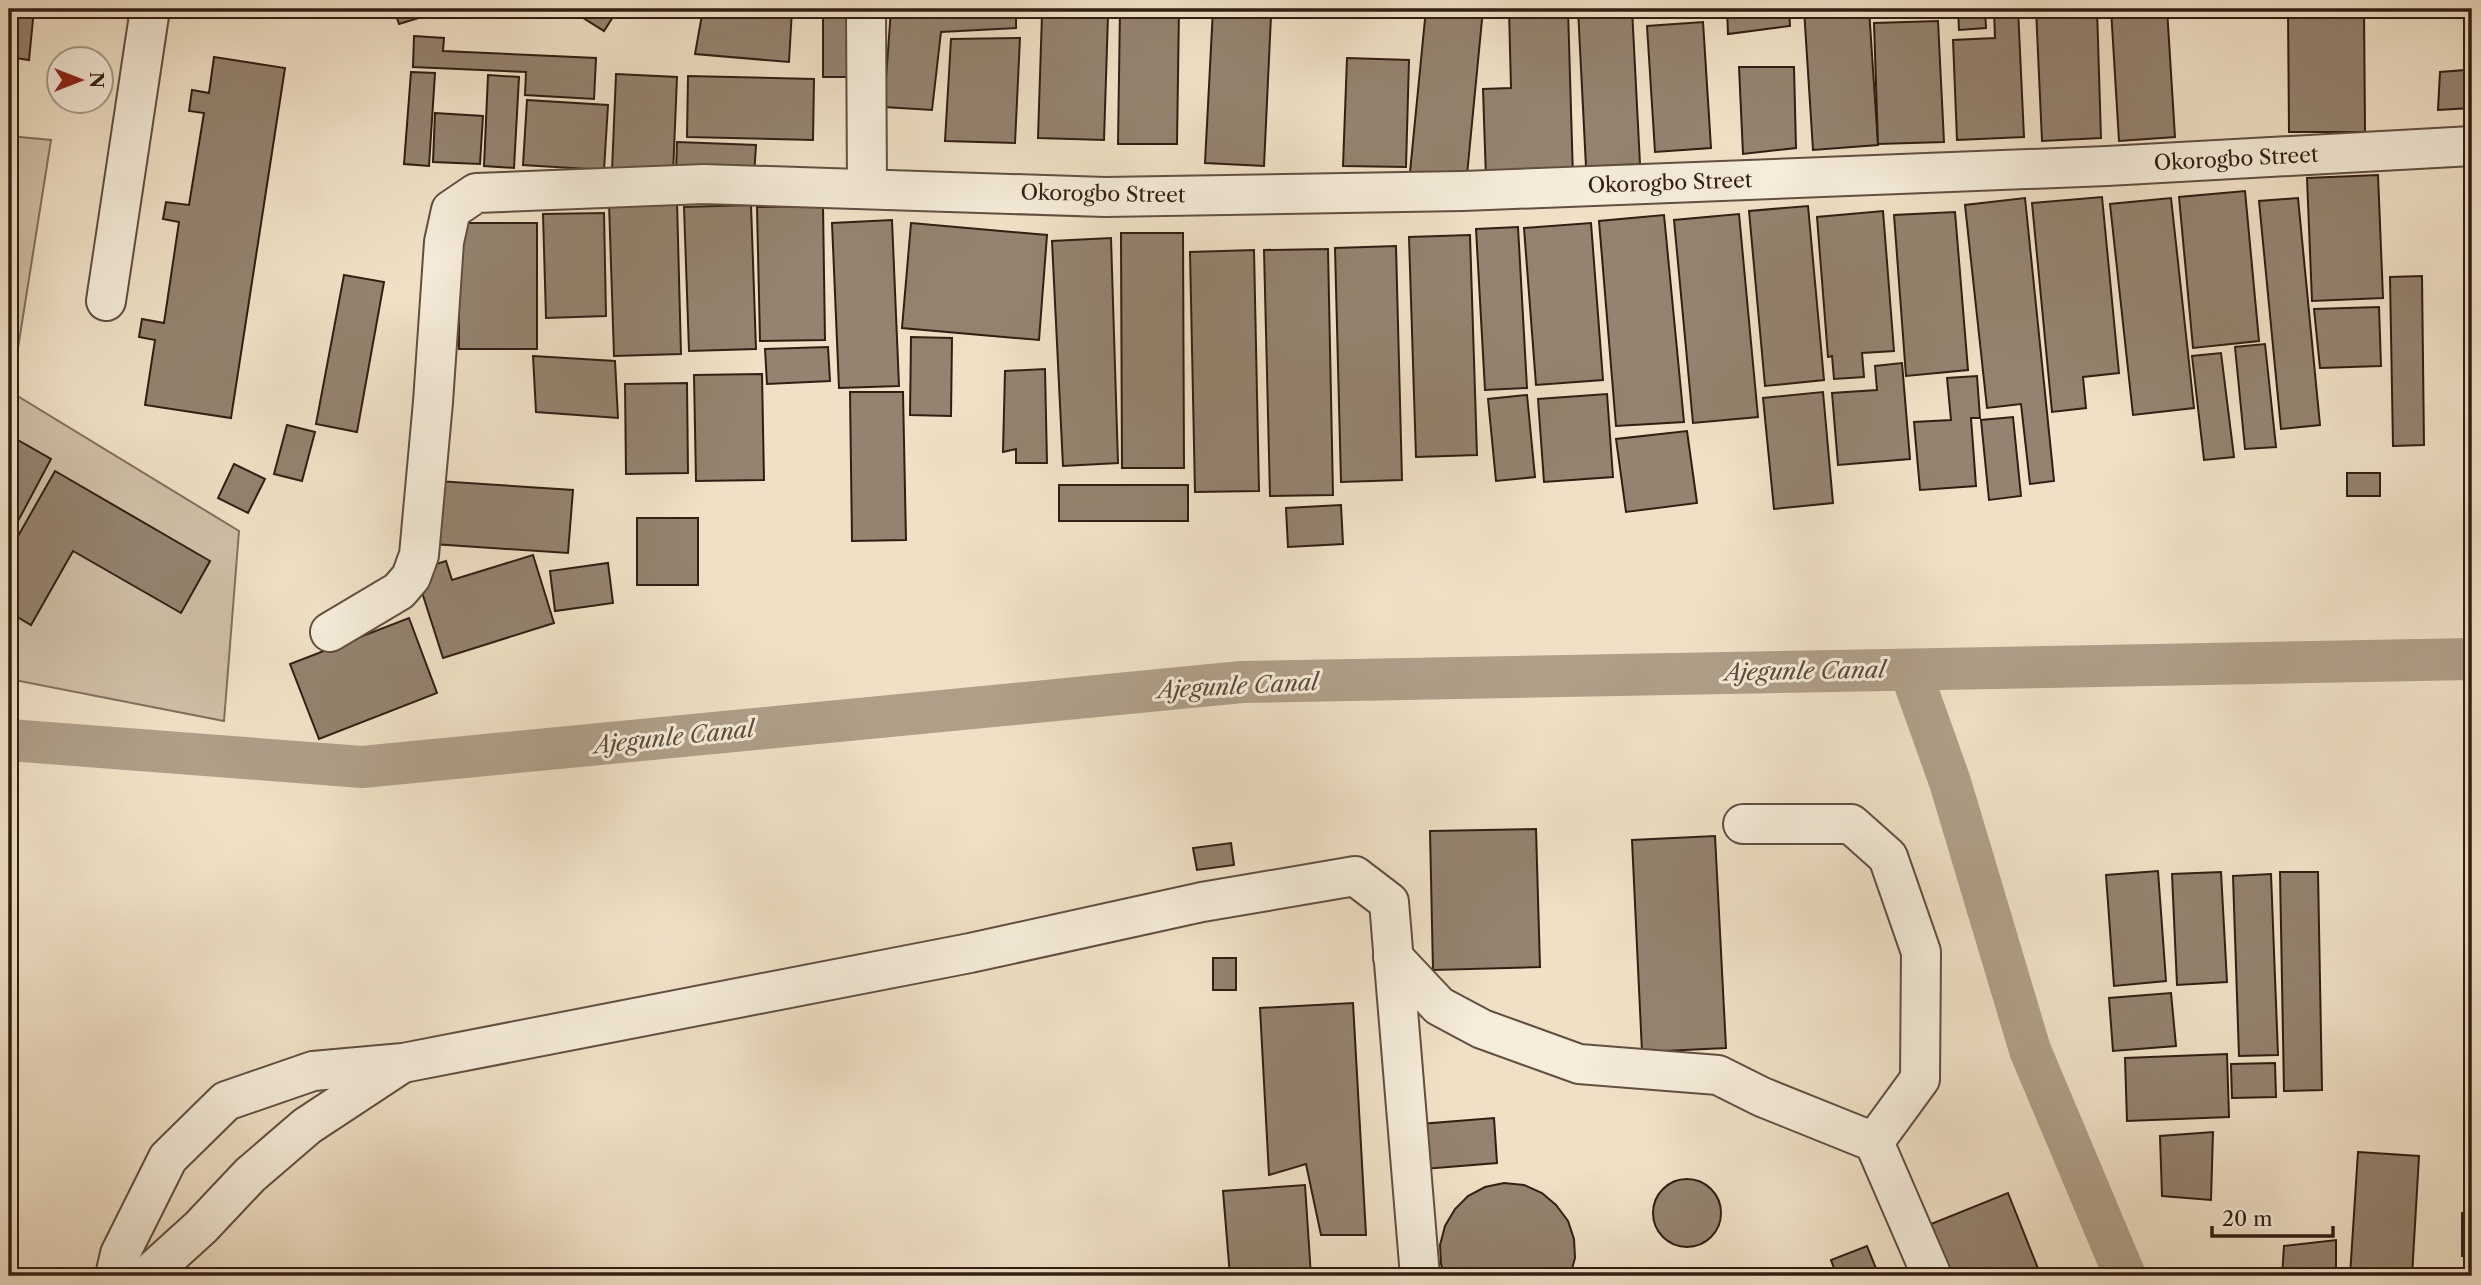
<svg xmlns="http://www.w3.org/2000/svg" width="2481" height="1285" viewBox="0 0 2481 1285" font-family="'Libre Caslon Text',serif">
  <style>
    .green { fill: #d0c0a8; stroke: #806f5e; stroke-width: 2 }
    .lines { fill: none; stroke-linecap: round; stroke-linejoin: round }
    .canal { stroke: #af9f89; stroke-width: 42 }
    .building { fill: #948370; stroke: #311e13; stroke-width: 2 }
    .minor-casing { stroke: #614f40; stroke-width: 42 }
    .minor { stroke: #f5ecda; stroke-width: 38 }
    .labels { text-anchor: middle; stroke-width: 6; stroke-linejoin: round; paint-order: stroke }
    .street-label { font-size: 21px; fill: #311e13; stroke: #f5ecda }
    .water-label { font-size: 23px; font-style: italic; fill: #5d4b3c; stroke: #f5ecda }
  </style>
  <rect width="100%" height="100%" fill="#f0e1c6"/>
  <filter id="stains"><feTurbulence type="fractalNoise" baseFrequency=".00286" numOctaves="4"/><feColorMatrix values="0 0 0 0 .2 0 0 0 0 .09 0 0 0 0 .02 0 0 0 .5 -.17"/></filter>
  <radialGradient id="worn" r=".72"><stop offset=".6" stop-color="#630" stop-opacity="0"/><stop offset="1" stop-color="#630" stop-opacity=".3"/></radialGradient>
  <polygon class="green" points="9,136 51,140 11,392 239,531 224,721 9,679"/>
  <g class="lines">
    <g class="canal">
      <polyline points="1910,670 1950,782 2030,1050 2125,1276"/>
      <polyline points="9,740 362,767 1242,682 2472,659"/>
    </g>
  </g>
  <g class="building">
    <polygon points="9,9 34,9 29,60 9,57"/>
    <polygon points="280,9 322,9 321,15"/>
    <polygon points="394,9 448,9 399,24"/>
    <polygon points="569,9 618,9 604,31"/>
    <polygon points="703,9 792,9 789,62 695,54"/>
    <rect x="823" y="9" width="27" height="68"/>
    <polygon points="891,9 1016,9 1016,28 941,32 932,110 884,107"/>
    <polygon points="1120,9 1179,9 1177,144 1118,144"/>
    <polygon points="1213,9 1264,9 1264,16 1271,16 1264,166 1205,163"/>
    <polygon points="1426,9 1483,9 1467,175 1410,172"/>
    <polygon points="1509,9 1568,9 1573,177 1486,179 1483,89 1511,88"/>
    <polygon points="1578,9 1632,9 1640,164 1586,167"/>
    <polygon points="1727,9 1789,9 1790,26 1728,34"/>
    <polygon points="1804,9 1869,9 1878,145 1813,150"/>
    <polygon points="1878,9 1942,9 1942,12 1878,15"/>
    <polygon points="1958,9 1985,9 1986,28 1959,30"/>
    <polygon points="1994,9 2018,9 2024,137 1957,140 1953,40 1995,38"/>
    <polygon points="2036,9 2097,9 2101,138 2042,141"/>
    <polygon points="2111,9 2167,9 2175,137 2119,141"/>
    <polygon points="2288,9 2364,9 2365,132 2289,132"/>
    <polygon points="2468,10 2472,10 2472,108 2438,110 2440,72 2465,70"/>
    <polygon points="1042,14 1108,16 1104,140 1038,138"/>
    <polygon points="1938,21 1944,142 1878,144 1874,23"/>
    <polygon points="1703,22 1711,148 1655,152 1647,26"/>
    <polygon points="414,36 444,38 443,51 596,58 594,99 525,95 526,72 413,67"/>
    <polygon points="1020,38 1015,143 945,141 951,39"/>
    <polygon points="214,57 285,68 231,418 145,405 155,340 139,337 142,319 164,323 179,222 163,219 166,202 189,205 204,113 189,111 192,90 209,93"/>
    <polygon points="1347,58 1409,60 1406,167 1343,166"/>
    <polygon points="1739,67 1794,67 1796,148 1743,154"/>
    <polygon points="411,72 435,73 429,166 404,164"/>
    <polygon points="616,74 677,77 673,174 612,171"/>
    <polygon points="488,75 519,77 514,168 484,166"/>
    <polygon points="688,76 814,79 813,140 687,137"/>
    <polygon points="527,100 608,105 604,170 523,165"/>
    <polygon points="435,113 483,116 480,164 433,162"/>
    <polygon points="677,142 756,145 754,176 676,172"/>
    <polygon points="2378,175 2383,298 2312,301 2307,178"/>
    <polygon points="2245,191 2259,341 2193,348 2179,197"/>
    <polygon points="2102,197 2119,373 2083,377 2086,408 2052,412 2032,203"/>
    <polygon points="2025,198 2054,481 2030,484 2021,404 1987,408 1965,205"/>
    <polygon points="2171,198 2194,408 2133,415 2110,204"/>
    <polygon points="2298,198 2320,425 2281,429 2259,201"/>
    <polygon points="677,201 681,354 614,356 609,203"/>
    <polygon points="751,205 756,349 689,351 684,207"/>
    <polygon points="823,206 825,340 760,341 757,207"/>
    <polygon points="1808,206 1824,380 1765,386 1749,211"/>
    <polygon points="1883,211 1894,351 1862,353 1864,377 1834,379 1832,356 1828,357 1817,217"/>
    <polygon points="1955,212 1968,370 1906,376 1894,215"/>
    <polygon points="604,213 606,316 546,318 543,214"/>
    <polygon points="1739,214 1758,417 1693,423 1674,220"/>
    <polygon points="1664,215 1684,422 1616,426 1599,221"/>
    <polygon points="892,220 899,386 839,388 832,223"/>
    <rect x="459" y="223" width="78" height="126"/>
    <polygon points="911,223 1047,235 1039,340 902,328"/>
    <polygon points="1591,223 1603,380 1536,385 1524,228"/>
    <polygon points="1518,227 1527,388 1485,390 1476,229"/>
    <polygon points="1121,233 1183,233 1184,468 1122,468"/>
    <polygon points="1470,235 1477,455 1416,457 1409,237"/>
    <polygon points="1111,238 1118,463 1063,466 1052,241"/>
    <polygon points="1396,246 1402,480 1341,482 1335,248"/>
    <polygon points="1328,249 1333,495 1270,496 1264,250"/>
    <polygon points="1254,250 1259,491 1195,492 1190,252"/>
    <polygon points="344,275 384,282 357,432 316,424"/>
    <polygon points="2422,276 2424,445 2393,446 2390,277"/>
    <polygon points="2379,307 2381,366 2320,368 2314,309"/>
    <polygon points="911,337 952,338 951,416 910,415"/>
    <polygon points="2265,344 2276,447 2245,449 2235,347"/>
    <polygon points="828,347 830,381 767,384 765,349"/>
    <polygon points="2221,353 2234,457 2204,460 2192,356"/>
    <polygon points="533,356 615,361 618,418 536,412"/>
    <polygon points="1902,363 1910,459 1838,465 1832,393 1877,390 1875,366"/>
    <polygon points="1045,369 1047,463 1016,463 1016,449 1003,452 1005,371"/>
    <polygon points="762,374 764,480 696,481 694,375"/>
    <polygon points="1977,376 1980,418 1971,418 1976,486 1920,490 1914,422 1951,420 1947,378"/>
    <polygon points="687,383 688,473 626,474 625,384"/>
    <polygon points="850,392 903,392 906,540 852,541"/>
    <polygon points="1823,392 1833,503 1774,509 1763,398"/>
    <polygon points="1607,394 1613,477 1544,482 1538,399"/>
    <polygon points="1527,395 1535,477 1496,481 1488,399"/>
    <polygon points="2013,417 2021,496 1989,500 1981,420"/>
    <polygon points="287,425 315,432 302,481 274,474"/>
    <polygon points="1687,431 1697,503 1626,512 1616,439"/>
    <polygon points="9,435 51,459 9,538"/>
    <polygon points="234,464 265,479 248,513 218,498"/>
    <polygon points="55,471 210,561 181,613 73,551 31,625 9,612 9,552"/>
    <rect x="2347" y="473" width="33" height="23"/>
    <polygon points="437,481 573,490 568,553 433,544"/>
    <rect x="1059" y="485" width="129" height="36"/>
    <polygon points="1341,505 1343,544 1288,547 1286,508"/>
    <rect x="637" y="518" width="61" height="67"/>
    <polygon points="533,555 554,623 443,658 421,589 420,569 446,561 452,580"/>
    <polygon points="608,563 613,603 555,611 550,571"/>
    <polygon points="409,618 437,693 319,739 290,664"/>
    <polygon points="1536,829 1540,967 1433,970 1430,831"/>
    <polygon points="1715,836 1726,1048 1642,1052 1632,840"/>
    <polygon points="1231,843 1234,865 1197,870 1193,848"/>
    <polygon points="2158,871 2166,981 2114,986 2106,875"/>
    <polygon points="2221,872 2227,982 2177,985 2172,874"/>
    <polygon points="2280,872 2318,872 2322,1090 2284,1091"/>
    <polygon points="2271,874 2278,1055 2239,1056 2233,876"/>
    <rect x="1213" y="958" width="23" height="32"/>
    <polygon points="2171,993 2176,1046 2113,1051 2109,998"/>
    <polygon points="1353,1003 1366,1235 1321,1235 1306,1164 1269,1175 1260,1008"/>
    <polygon points="2227,1054 2229,1117 2127,1121 2125,1058"/>
    <polygon points="2275,1063 2276,1097 2232,1098 2231,1064"/>
    <polygon points="1494,1118 1497,1163 1424,1169 1420,1124"/>
    <polygon points="2213,1132 2211,1200 2162,1196 2160,1136"/>
    <polygon points="2467,1134 2472,1134 2472,1158 2465,1158"/>
    <polygon points="2358,1152 2419,1156 2412,1276 2350,1276"/>
    <circle cx="1687" cy="1213" r="34"/>
    <polygon points="1504,1183 1524,1185 1542,1193 1556,1205 1568,1221 1574,1239 1575,1258 1570,1276 1445,1276 1441,1264 1440,1245 1445,1226 1455,1209 1468,1196 1485,1187"/>
    <polygon points="1305,1185 1311,1276 1230,1276 1223,1191"/>
    <polygon points="2008,1193 2041,1276 1952,1276 1931,1224"/>
    <rect x="2462" y="1213" width="10" height="43"/>
    <polygon points="2336,1240 2336,1276 2282,1276 2284,1246"/>
    <polygon points="1867,1246 1879,1276 1837,1276 1831,1260"/>
  </g>
  <g class="lines">
    <defs>
      <g id="minor">
        <polyline points="866,9 867,188"/>
        <polyline points="106,301 150,9"/>
        <polyline points="330,632 399,591 411,577 419,555 433,402 444,242 451,210 476,193 704,184 1105,197 1463,191 2107,166 2472,146"/>
        <polyline points="1743,824 1851,824 1888,857 1921,952 1920,1079 1874,1142"/>
        <polyline points="1393,957 1439,1006 1482,1029 1579,1064 1718,1075 1762,1097 1874,1142 1932,1276"/>
        <polyline points="115,1276 120,1254 168,1158 226,1101 313,1071 403,1063 970,953 1202,902 1355,876 1389,902 1420,1276"/>
        <polyline points="147,1276 201,1227 250,1175 307,1126 398,1066"/>
      </g>
    </defs>
    <use href="#minor" class="minor-casing"/>
    <use href="#minor" class="minor"/>
  </g>
  <g class="labels">
    <g class="street-label">
      <text transform="translate(2236 159) rotate(-3)" y="7">Okorogbo Street</text>
      <text transform="translate(1670 183) rotate(-2)" y="7">Okorogbo Street</text>
      <text transform="translate(1103 194) rotate(1)" y="7">Okorogbo Street</text>
    </g>
    <g class="water-label">
      <text transform="translate(1805 671) rotate(-1)" y="8">Ajegunle Canal</text>
      <text transform="translate(1238 686) rotate(-3)" y="8">Ajegunle Canal</text>
      <text transform="translate(674 737) rotate(-6)" y="8">Ajegunle Canal</text>
    </g>
  </g>
  <rect width="2481" height="1285" fill="none" stroke="#f0e1c6" stroke-width="35"/>
  <rect x="10" y="10" width="2460" height="1264" fill="none" stroke="#311e13" stroke-width="3.5"/>
  <rect x="18" y="18" width="2446" height="1250" fill="none" stroke="#311e13" stroke-width="2"/>
  <g transform="translate(80 80) rotate(90)"><circle r="33" fill="#f5ecda" stroke="#a79a8a" stroke-width="2"/>
  <path d="M0-5L12 26L0 18L-12 26Z" fill="#8f2418"/>
  <text y="-10" font-size="19" font-weight="bold" text-anchor="middle" fill="#311e13">N</text>
  </g>
  <path d="M2212 1226v10h121v-10" fill="none" stroke="#311e13" stroke-width="3.5"/>
  <text x="2222" y="1226" font-size="21" fill="#311e13" stroke="#f5ecda" stroke-width="5" paint-order="stroke">20 m</text>
  <rect width="100%" height="100%" filter="url(#stains)"/>
  <rect width="100%" height="100%" fill="url(#worn)"/>
</svg>
